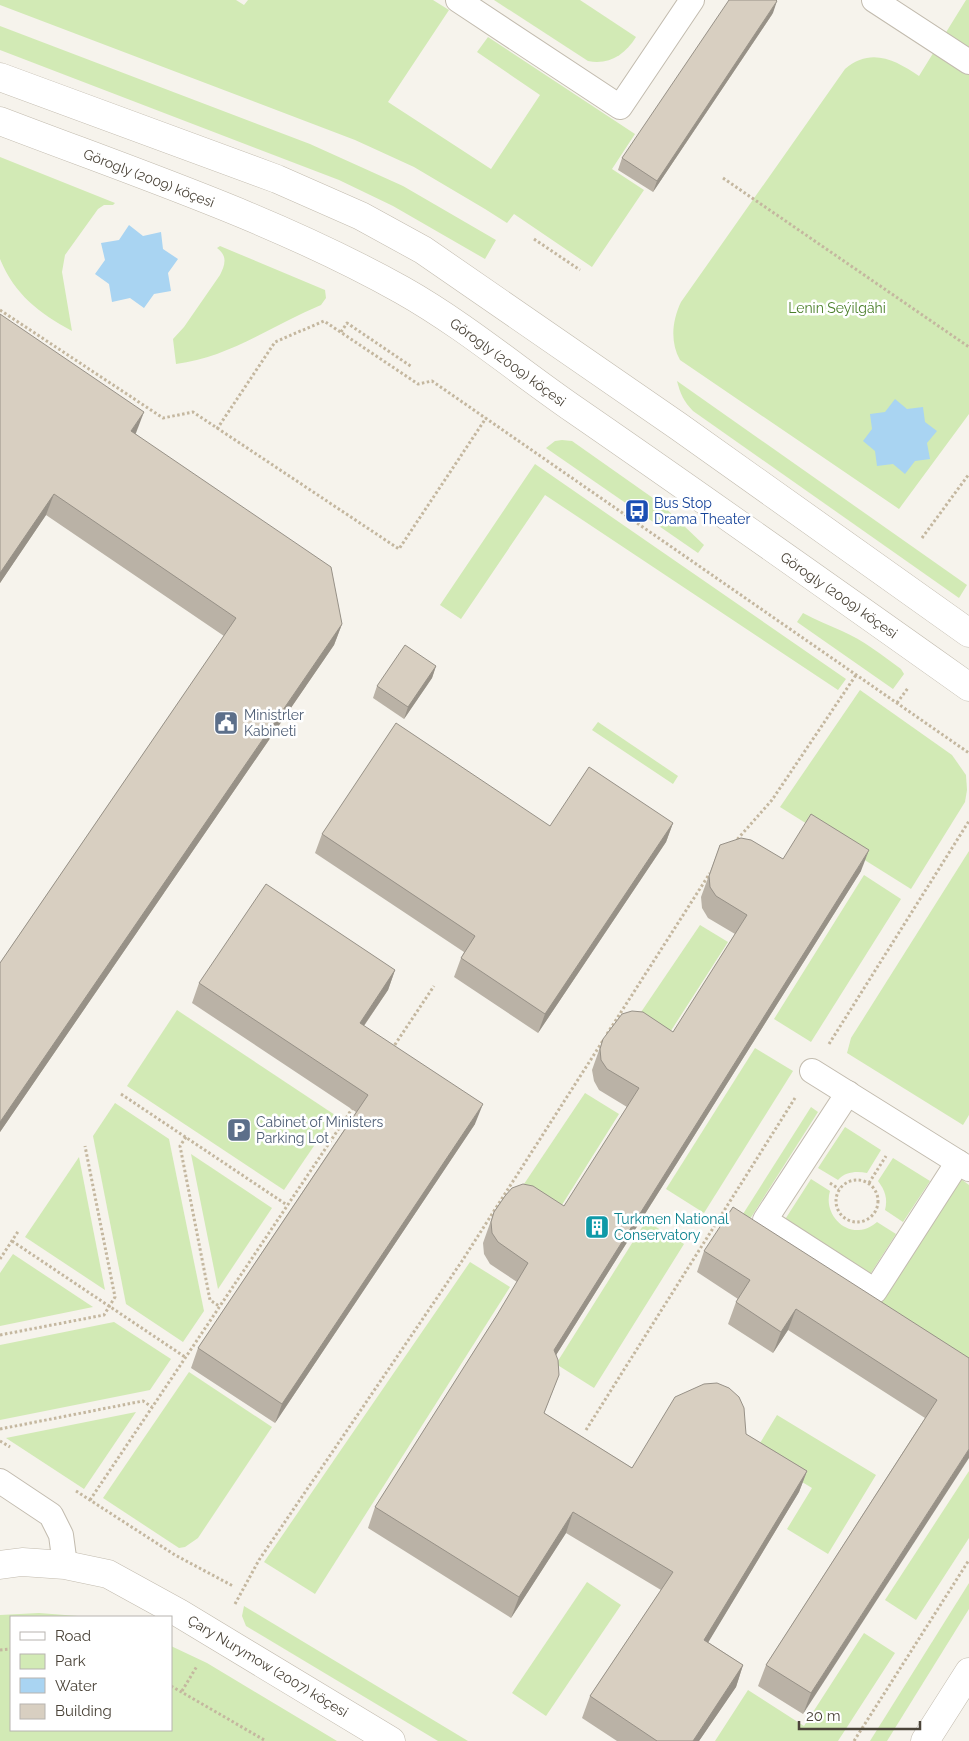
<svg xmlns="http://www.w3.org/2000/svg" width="969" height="1741" viewBox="0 0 969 1741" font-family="Raleway,sans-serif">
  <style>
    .green { fill: #d2eab5 }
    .water { fill: #a9d4f2 }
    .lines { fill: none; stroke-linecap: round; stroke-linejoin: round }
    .service-casing { stroke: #c2bbae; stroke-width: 26 }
    .minor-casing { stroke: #c2bbae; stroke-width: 29 }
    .tertiary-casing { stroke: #c2bbae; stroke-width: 29 }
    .path { stroke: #c4b79f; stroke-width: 3; stroke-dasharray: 2.5 2.5; stroke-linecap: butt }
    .service { stroke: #fff; stroke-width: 24 }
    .minor { stroke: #fff; stroke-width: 28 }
    .tertiary { stroke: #fff; stroke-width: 28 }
    .wall { fill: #bab2a6 }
    .shaded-wall { fill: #979187 }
    .building { fill: #d8cfc1; stroke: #979187 }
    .labels { text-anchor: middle; stroke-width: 5; stroke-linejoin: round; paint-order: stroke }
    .street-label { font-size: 14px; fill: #4b4439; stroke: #fff }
    .park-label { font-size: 14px; fill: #4a7f2a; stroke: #fff }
    .transit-label { font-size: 14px; fill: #164399; stroke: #fff; text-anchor: start }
    .service-label { font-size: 14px; fill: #4e5e75; stroke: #fff; text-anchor: start }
    .culture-label { font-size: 14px; fill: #0d838f; stroke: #fff; text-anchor: start }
  </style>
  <rect width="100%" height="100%" fill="#f6f3ec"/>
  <g class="green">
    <polygon points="0,0 236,0 244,5 248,0 433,0 449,10 388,102 491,169 540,95 477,52 488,37 635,134 612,169 644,190 592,267 514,214 507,223 485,209 414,167 355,140 0,5"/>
    <path d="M494,0H580L636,37C625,55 609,65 588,61Z"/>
    <path d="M966,0H969V414L899,509L680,360C670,342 672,321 681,302L845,69C871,47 895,60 919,76Z"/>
    <polygon points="0,26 310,144 403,186 496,240 485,259 393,206 339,180 0,50"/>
    <path d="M0,157L115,203L113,205H104L98,209L65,255L62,272L72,331C39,313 15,295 0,259Z"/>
    <path d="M220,246L325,290L326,298L321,305C273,325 228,358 176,364L173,339L184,327L220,275C225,265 228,256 217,248Z"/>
    <path d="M677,381L967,585L959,598L693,411C684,402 680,393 677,381Z"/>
    <polygon points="562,440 572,441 660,503 704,545 698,553 546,448 555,441"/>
    <polygon points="535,464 846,679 838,690 545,495 461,619 440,605"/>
    <path d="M803,613C816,620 829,625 842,631C863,640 882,655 901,669L904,674L893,689L797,622Z"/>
    <polygon points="860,690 952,755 966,775 967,790 965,802 911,889 780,807"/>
    <polygon points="598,722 678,776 673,784 592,730"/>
    <polygon points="969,851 969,1115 963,1125 847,1053 851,1038"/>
    <polygon points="864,875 901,899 811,1042 774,1019"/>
    <polygon points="700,925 728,942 665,1040 635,1021"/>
    <polygon points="177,1010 335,1115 284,1190 127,1086"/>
    <polygon points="755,1048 793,1071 704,1213 666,1189"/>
    <polygon points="585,1093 619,1114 555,1216 518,1193"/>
    <polygon points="115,1103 169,1139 204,1311 183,1342 126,1304 93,1136"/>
    <polygon points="811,1107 818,1112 750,1219 743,1214"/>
    <path d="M845,1127L881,1150L867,1173C856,1171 845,1172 838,1180L818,1168Z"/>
    <polygon points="191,1154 272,1208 218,1289"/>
    <polygon points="79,1157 105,1290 25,1237"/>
    <path d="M893,1158L930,1181L903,1222L885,1210C888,1199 885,1190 878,1181Z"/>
    <path d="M811,1179L830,1191C824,1210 839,1231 859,1230C866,1230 872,1226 877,1222L896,1234L869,1276L784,1221Z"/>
    <polygon points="961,1179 969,1185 969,1379 872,1317"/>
    <polygon points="646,1221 684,1244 594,1388 556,1364"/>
    <polygon points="13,1254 93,1307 0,1326 0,1273"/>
    <polygon points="470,1262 510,1287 315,1594 264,1562"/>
    <polygon points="114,1322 171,1359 150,1390 0,1420 0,1345"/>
    <polygon points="189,1372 272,1427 198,1538 185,1547 179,1548 103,1498"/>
    <polygon points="136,1412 84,1489 6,1438"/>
    <polygon points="777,1415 876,1475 828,1554 787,1529 812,1488 754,1453"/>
    <polygon points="969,1471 969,1538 916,1620 885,1600"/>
    <polygon points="587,1582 621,1605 546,1716 512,1693"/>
    <polygon points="969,1583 969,1609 887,1741 870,1741"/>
    <polygon points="244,1606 468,1741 438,1741 246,1626 242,1616"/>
    <polygon points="39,1613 91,1617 11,1617 11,1730 171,1730 171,1646 207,1663 337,1741 0,1741 0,1615"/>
    <polygon points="864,1633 895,1653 838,1741 715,1741 748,1690 804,1726"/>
  </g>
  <g class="water">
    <polygon points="129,225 143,236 161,232 163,249 178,259 168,273 171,291 154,294 144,308 130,298 112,302 109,284 95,274 105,260 101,243 119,240"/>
    <polygon points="895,399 907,409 923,407 925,422 937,431 927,443 930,459 915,461 905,474 893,464 877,466 875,451 863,441 872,429 870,414 885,412"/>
  </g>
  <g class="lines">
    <defs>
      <g id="service">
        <polyline points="458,0 620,107 692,0"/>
        <polyline points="874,0 969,62"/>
        <polyline points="812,1071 969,1169"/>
        <polyline points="848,1093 765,1220 875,1291 958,1162"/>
        <polyline points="0,1481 51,1515 61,1535 65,1565"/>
      </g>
      <g id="minor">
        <polyline points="0,1565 22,1562 65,1565 108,1574 179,1613 391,1741"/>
        <polyline points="925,1741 969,1672"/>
      </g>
      <g id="tertiary">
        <polyline points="0,77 277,179 361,216 423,250 678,426 969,633"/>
        <path d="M0,121C136,173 275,219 402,290C464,325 517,370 575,410C707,501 838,594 969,687"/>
      </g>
    </defs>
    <use href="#service" class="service-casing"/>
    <use href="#minor" class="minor-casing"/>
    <use href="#tertiary" class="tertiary-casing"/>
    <g class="path">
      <polyline points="723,178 969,347"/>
      <polyline points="534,239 580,270"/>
      <polyline points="0,310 163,418 193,412 399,549 486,418"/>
      <polyline points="341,332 347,323 412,367"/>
      <polyline points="217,429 275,342 324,321 418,384 432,381 969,753"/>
      <polyline points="922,538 969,474"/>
      <polyline points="897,703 908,688"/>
      <polyline points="734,843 772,800 856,675"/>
      <polyline points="607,1034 710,873"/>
      <polyline points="829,1044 969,821"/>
      <polyline points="392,1049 434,986"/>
      <polyline points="121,1094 287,1205"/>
      <polyline points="186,1137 180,1146 210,1300 219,1306"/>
      <circle cx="857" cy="1201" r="21"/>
      <polyline points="830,1183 839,1189"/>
      <polyline points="869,1183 886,1156"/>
      <polyline points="12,1241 185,1357"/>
      <polyline points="0,1259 19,1230"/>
      <polyline points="0,1335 104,1315 115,1297 85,1146"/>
      <polyline points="0,1429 143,1401 152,1407"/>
      <polyline points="586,1430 795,1098"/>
      <polyline points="0,1441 10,1447"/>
      <polyline points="76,1491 175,1555 233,1586"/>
      <polyline points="90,1500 354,1106"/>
      <polyline points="235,1604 259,1560 462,1261 604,1039"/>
      <polyline points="0,1650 11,1649"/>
      <polyline points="171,1686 266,1741"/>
      <polyline points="182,1691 197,1666"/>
      <polyline points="854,1741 969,1560"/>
    </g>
    <use href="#service" class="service"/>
    <use href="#minor" class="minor"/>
    <use href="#tertiary" class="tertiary"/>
  </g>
  <g class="wall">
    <polygon points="773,13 653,192 618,170 622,158"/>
    <polygon points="0,314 136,434 342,624 334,645 0,1132 0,963 224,636 46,515 0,583"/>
    <polygon points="436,666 432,678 404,719 373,698 377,686"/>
    <polygon points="673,823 666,842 538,1033 454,977 461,958 464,952 315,853 322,834 550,826"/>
    <polygon points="720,845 783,859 861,871 556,1355 559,1375 544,1413 632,1468 746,1434 807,1471 799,1492 708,1642 743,1665 736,1687 699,1741 617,1741 582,1718 590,1696 661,1590 566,1533 511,1618 368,1528 375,1507 497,1315 517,1282 490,1264 484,1254 483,1243 494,1212 564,1206 627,1107 599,1090 594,1081 592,1070 603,1039 673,1032 735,934 708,918 702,908 701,897"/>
    <polygon points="395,970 388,990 364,1026 475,1124 275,1423 191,1368 198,1348 356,1112 192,1003 199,983"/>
    <polygon points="704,1251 969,1358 803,1714 758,1686 766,1665 925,1418 788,1330 773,1353 728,1324 736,1302 738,1299 697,1272"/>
  </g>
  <g class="shaded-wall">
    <polygon points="777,1 773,13 653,192 657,181"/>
    <polygon points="144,412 136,433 123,452 131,431"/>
    <polygon points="54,494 46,515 0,583 0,573"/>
    <polygon points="342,624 334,645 0,1132 0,1122"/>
    <polygon points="436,666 432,678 404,719 408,707"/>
    <polygon points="673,823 666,842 538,1033 545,1014"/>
    <polygon points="869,850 861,871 546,1371 554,1350"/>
    <polygon points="395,970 388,990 352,1043 360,1023"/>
    <polygon points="483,1104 475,1124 275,1423 282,1404"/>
    <polygon points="796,1309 788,1330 773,1353 781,1332"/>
    <polygon points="969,1449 969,1458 803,1714 811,1693"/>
    <polygon points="807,1471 799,1492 697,1661 704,1640"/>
    <polygon points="573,1512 566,1533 511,1618 519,1597"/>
    <polygon points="743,1665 736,1687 699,1741 693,1741"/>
  </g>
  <g class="building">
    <polygon points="729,0 776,0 777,1 657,181 622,158"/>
    <polygon points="0,314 144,412 131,431 331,567 342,624 0,1122 0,963 236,618 54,494 0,573"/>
    <polygon points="405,645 436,666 408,707 377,686"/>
    <polygon points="396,723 550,826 589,767 673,823 545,1014 461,958 475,936 322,834"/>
    <polygon points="811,814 869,850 554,1350 558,1360 559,1375 544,1413 632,1468 675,1397 704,1384 717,1383 729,1388 739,1397 744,1408 746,1434 807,1471 704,1640 743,1665 693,1741 657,1741 590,1696 673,1572 573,1512 519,1597 375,1507 497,1315 528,1263 498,1242 492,1233 491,1222 494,1212 505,1196 512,1188 523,1184 533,1186 564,1206 639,1088 607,1069 601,1060 600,1049 603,1039 622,1014 632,1011 643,1012 673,1032 747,915 716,896 710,887 709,876 720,845 741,838 751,840 783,859"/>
    <polygon points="266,884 395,970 360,1023 483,1104 282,1404 198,1348 368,1095 199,983"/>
    <polygon points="733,1207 969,1358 969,1449 811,1693 766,1665 937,1400 796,1309 781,1332 736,1302 750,1280 704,1251"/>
  </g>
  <defs>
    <symbol id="bus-square" viewBox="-11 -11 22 22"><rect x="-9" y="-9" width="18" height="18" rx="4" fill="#1a4fb4" stroke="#fff"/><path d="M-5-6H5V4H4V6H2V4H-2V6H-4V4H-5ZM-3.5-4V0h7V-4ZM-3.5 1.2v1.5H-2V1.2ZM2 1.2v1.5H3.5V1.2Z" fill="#fff"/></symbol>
    <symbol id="civic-square" viewBox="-11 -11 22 22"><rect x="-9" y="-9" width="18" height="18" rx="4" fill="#5c6f8a" stroke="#fff"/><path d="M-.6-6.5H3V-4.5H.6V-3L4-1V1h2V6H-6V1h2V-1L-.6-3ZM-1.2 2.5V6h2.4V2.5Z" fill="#fff"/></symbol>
    <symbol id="parking-square" viewBox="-11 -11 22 22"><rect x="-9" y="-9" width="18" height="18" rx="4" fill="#5c6f8a" stroke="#fff"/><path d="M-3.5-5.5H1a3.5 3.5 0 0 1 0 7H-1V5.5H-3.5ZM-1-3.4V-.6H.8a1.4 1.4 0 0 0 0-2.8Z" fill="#fff"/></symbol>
    <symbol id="building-square" viewBox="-11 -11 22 22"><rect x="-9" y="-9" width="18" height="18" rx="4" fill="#0f9aa8" stroke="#fff"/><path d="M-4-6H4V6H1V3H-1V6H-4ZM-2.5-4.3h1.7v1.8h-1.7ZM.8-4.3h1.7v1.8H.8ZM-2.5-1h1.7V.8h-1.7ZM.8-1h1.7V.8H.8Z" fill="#fff"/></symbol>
  </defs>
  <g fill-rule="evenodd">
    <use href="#bus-square" x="623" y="497" width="28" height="28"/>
    <use href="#civic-square" x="212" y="709" width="28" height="28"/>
    <use href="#parking-square" x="225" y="1116" width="28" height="28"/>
    <use href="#building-square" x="583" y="1213" width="28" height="28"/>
  </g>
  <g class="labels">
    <g class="street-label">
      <text transform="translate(149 178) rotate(21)" y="5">Görogly (2009) köçesi</text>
      <text transform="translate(508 362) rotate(36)" y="5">Görogly (2009) köçesi</text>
      <text transform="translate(839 595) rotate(35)" y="5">Görogly (2009) köçesi</text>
      <text transform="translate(268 1666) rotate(31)" y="5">Çary Nurymow (2007) köçesi</text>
    </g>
    <g class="park-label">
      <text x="837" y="313">Lenin Seýilgähi</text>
    </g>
    <g class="transit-label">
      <text x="654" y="508">Bus Stop<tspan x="654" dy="16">Drama Theater</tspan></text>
    </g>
    <g class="service-label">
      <text x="244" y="720">Ministrler<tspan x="244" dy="16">Kabineti</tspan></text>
      <text x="256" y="1127">Cabinet of Ministers<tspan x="256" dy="16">Parking Lot</tspan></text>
    </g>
    <g class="culture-label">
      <text x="614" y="1224">Turkmen National<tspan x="614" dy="16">Conservatory</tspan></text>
    </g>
  </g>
  <rect x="10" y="1616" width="162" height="115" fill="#ffffff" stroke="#b7b4b0"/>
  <rect x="20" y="1632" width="25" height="8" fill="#ffffff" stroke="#b7b4b0"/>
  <text x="55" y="1641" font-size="15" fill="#4b4439">Road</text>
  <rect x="20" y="1654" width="25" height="15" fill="#d2eab5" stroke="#b7b4b0"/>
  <text x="55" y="1666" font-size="15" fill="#4b4439">Park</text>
  <rect x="20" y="1678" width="25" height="15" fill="#a9d4f2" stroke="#b7b4b0"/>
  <text x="55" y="1691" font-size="15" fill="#4b4439">Water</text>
  <rect x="20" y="1704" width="25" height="15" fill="#d8cfc1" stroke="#b7b4b0"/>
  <text x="55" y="1716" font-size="15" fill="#4b4439">Building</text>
  <path d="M799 1721v8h121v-8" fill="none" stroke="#4b4439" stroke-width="2.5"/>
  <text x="806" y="1721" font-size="15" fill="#4b4439" stroke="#ffffff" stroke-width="4" paint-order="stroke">20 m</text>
</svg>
